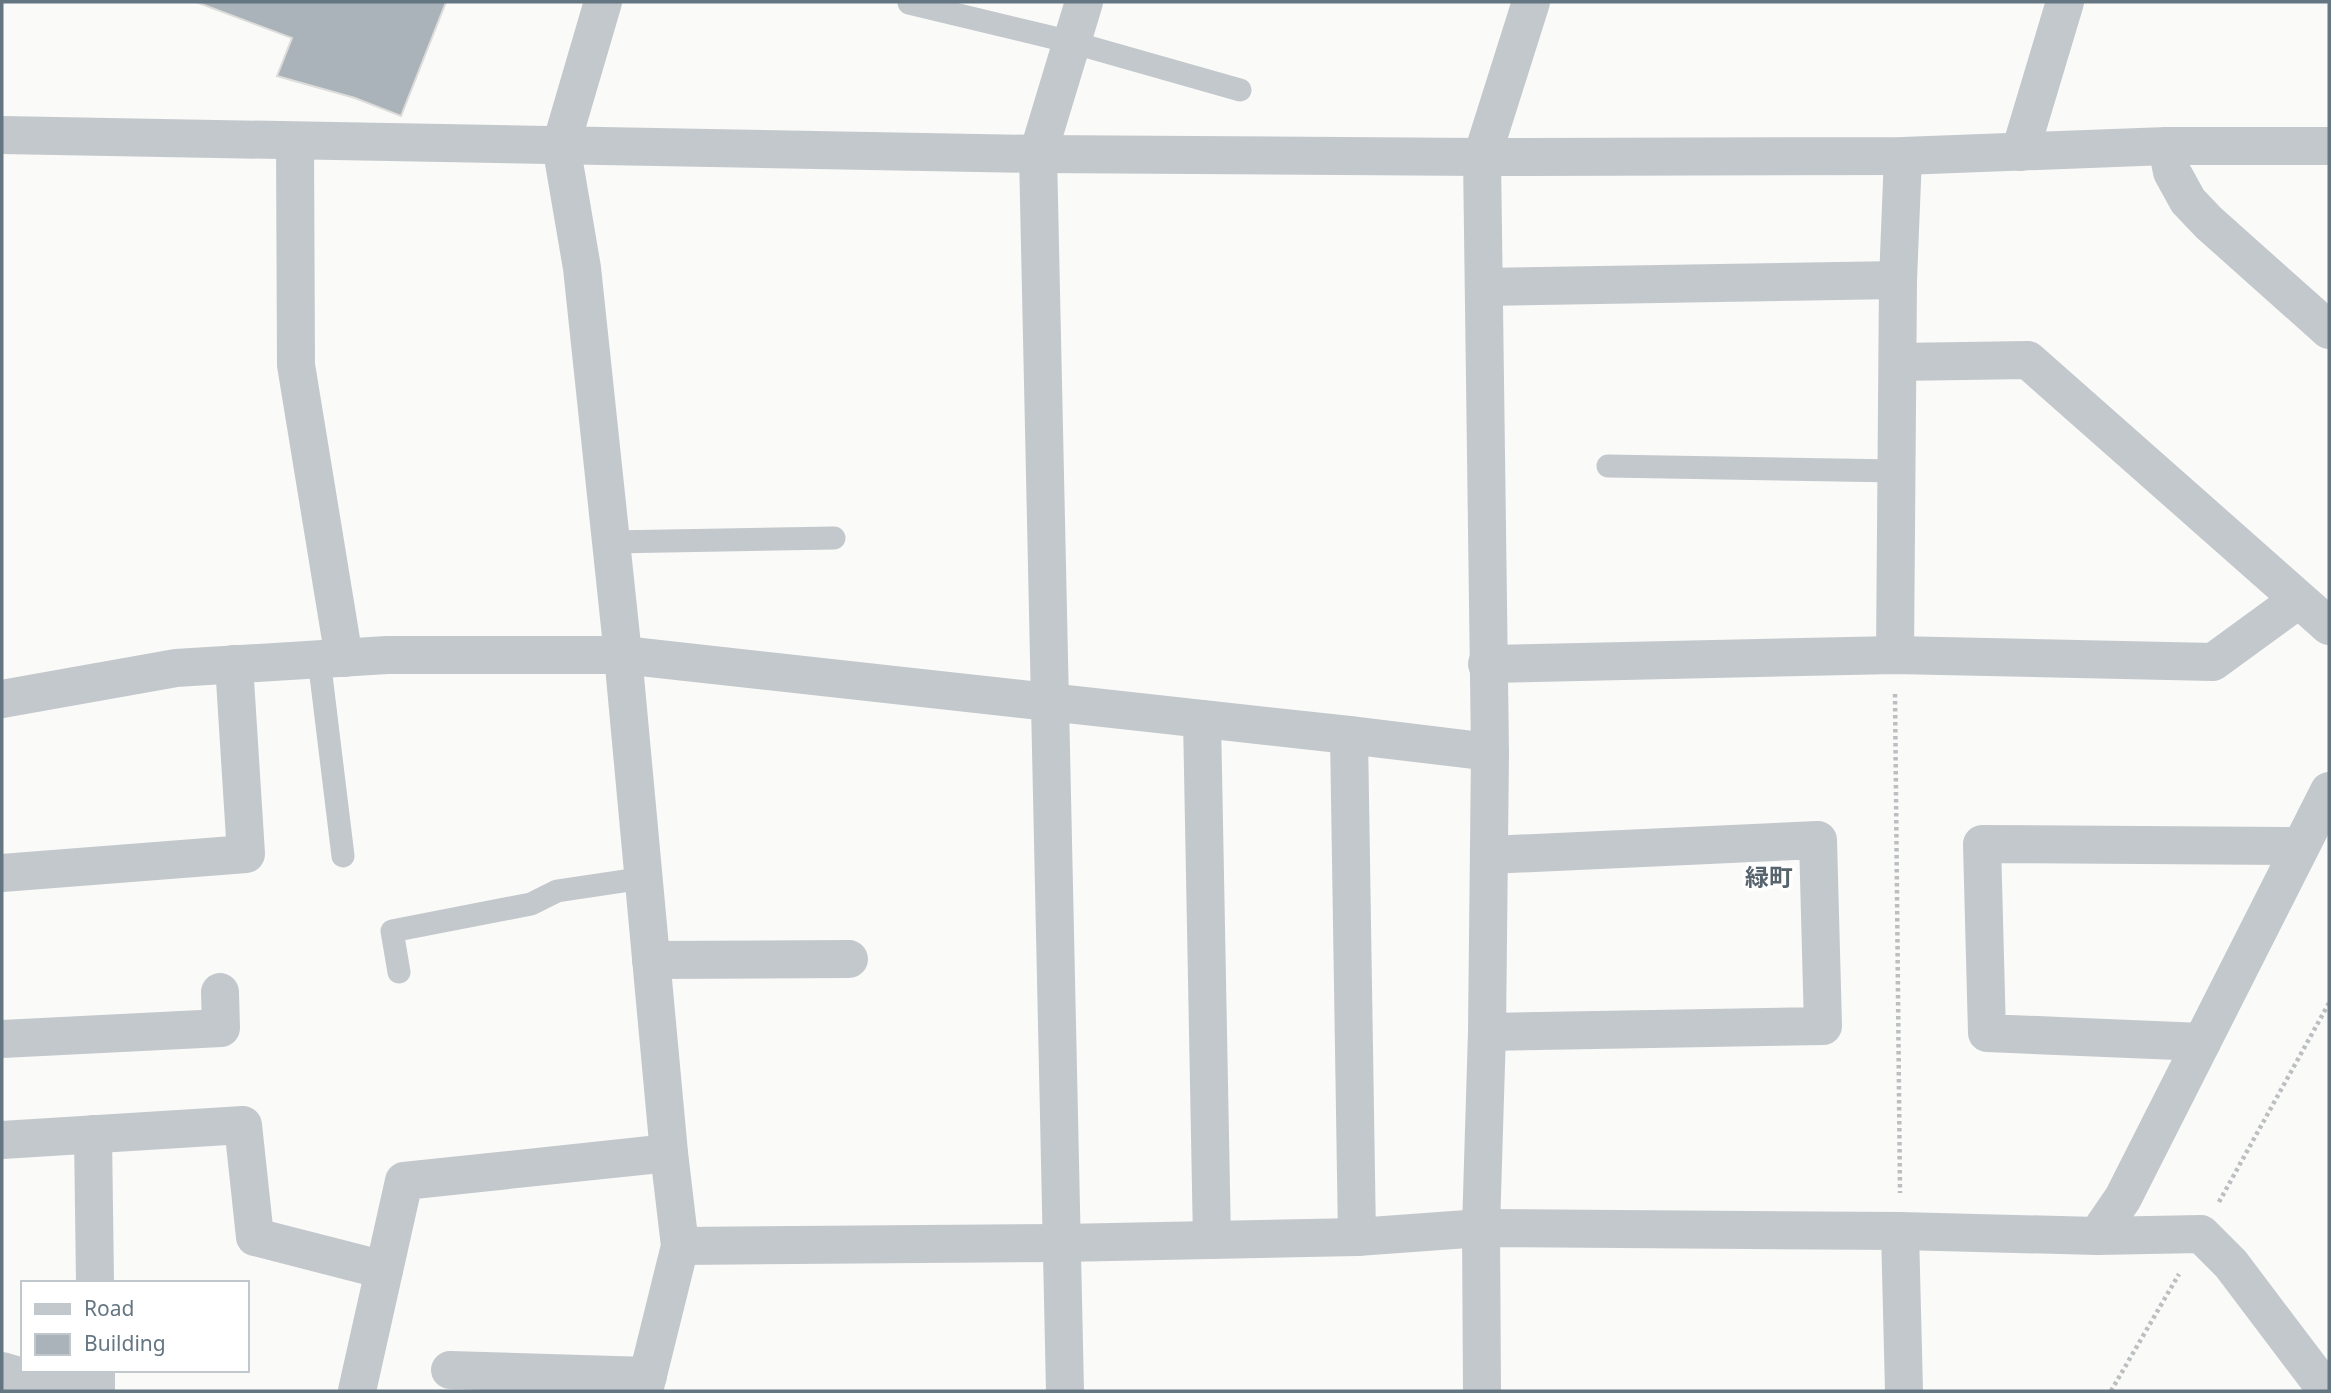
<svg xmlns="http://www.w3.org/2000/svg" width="2331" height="1393" viewBox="0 0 2331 1393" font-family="'Noto Sans','Noto Sans JP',sans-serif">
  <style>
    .building { fill: #aab3b9; stroke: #dcdcda; stroke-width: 2 }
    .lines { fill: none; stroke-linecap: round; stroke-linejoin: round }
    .path { stroke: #bbbfc2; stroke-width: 4.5; stroke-dasharray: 3.5 3.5; stroke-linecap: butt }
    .service { stroke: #c3c8cc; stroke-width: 23 }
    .minor { stroke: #c3c8cc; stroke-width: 38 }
    .tertiary { stroke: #c3c8cc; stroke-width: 38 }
    .labels { text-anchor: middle; stroke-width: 7; stroke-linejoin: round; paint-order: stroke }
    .neighbourhood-label { font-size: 24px; font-weight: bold; fill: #57646e; stroke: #fff }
  </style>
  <rect width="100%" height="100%" fill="#fafaf8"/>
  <polygon class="building" points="196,2 446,2 401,116 355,98 277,76 292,38"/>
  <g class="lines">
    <g class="path">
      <polyline points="1895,694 1900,1193"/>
      <polyline points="2219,1202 2329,1003"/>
      <polyline points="2111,1391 2179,1274"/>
    </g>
    <g class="service">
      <polyline points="909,3 1071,42 1240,90"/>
      <polyline points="1608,466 1897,471"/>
      <polyline points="611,542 834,538"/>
      <polyline points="319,659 343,856"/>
      <polyline points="399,972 392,931 531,904 557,891 644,878"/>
    </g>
    <g class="minor">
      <polyline points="603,2 561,145 582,268 623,655 669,1153 680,1246 644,1391"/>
      <polyline points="2,135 1038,154 1482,157 1903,156 2167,146 2329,146"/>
      <polyline points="295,141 296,365 344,658"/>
      <polyline points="2020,152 2065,2"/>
      <polyline points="1484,287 1898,280"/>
      <polyline points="1898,362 2028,360 2329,626"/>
      <polyline points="1895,655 1898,280 1903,156"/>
      <polyline points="1487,664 1895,655 2213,662 2298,600"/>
      <polyline points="2,699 176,668 387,655 623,655 1349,735 1490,752"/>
      <polyline points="1202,719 1212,1240"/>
      <polyline points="1349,735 1357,1237"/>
      <polyline points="2,873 246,854 234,664"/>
      <polyline points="651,960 849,959"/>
      <polyline points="1487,1032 1823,1026 1818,840 1490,855"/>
      <polyline points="2,1039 221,1028 220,992"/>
      <polyline points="2202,1042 1987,1033 1982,844 2300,846"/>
      <polyline points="93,1134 95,1283"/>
      <polyline points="2,1140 243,1125 255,1237 384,1270"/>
      <polyline points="1900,1231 1904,1391"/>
      <polyline points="2097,1236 2201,1234 2231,1264 2327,1391"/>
      <polyline points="680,1246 1062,1243 1357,1237 1481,1228 1900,1231 2097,1236 2123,1198 2329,791"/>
      <polyline points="96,1370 96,1391"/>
      <polyline points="450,1370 648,1376"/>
      <polyline points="2,1371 71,1391"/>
      <polyline points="357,1391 404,1181 669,1153"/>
      <polyline points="1065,1391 1038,154 1084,2"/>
      <polyline points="1482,1391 1481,1228 1487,1032 1490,752 1482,157 1531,2"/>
    </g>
    <polyline class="tertiary" points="2167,146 2172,172 2188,201 2209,223 2329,330"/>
  </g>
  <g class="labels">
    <g class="neighbourhood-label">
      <text x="1769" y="886">緑町</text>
    </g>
  </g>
  <rect width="2331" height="1393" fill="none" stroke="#657683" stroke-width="7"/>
  <rect x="21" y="1281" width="228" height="91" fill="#ffffff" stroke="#c1c8cd" stroke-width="2"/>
  <rect x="35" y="1304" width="35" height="10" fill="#c3c8cc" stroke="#c1c8cd" stroke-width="2"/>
  <text x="84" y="1316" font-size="21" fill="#657683">Road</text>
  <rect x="35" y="1334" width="35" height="21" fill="#aab3b9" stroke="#c1c8cd" stroke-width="2"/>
  <text x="84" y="1351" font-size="21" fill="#657683">Building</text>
</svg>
